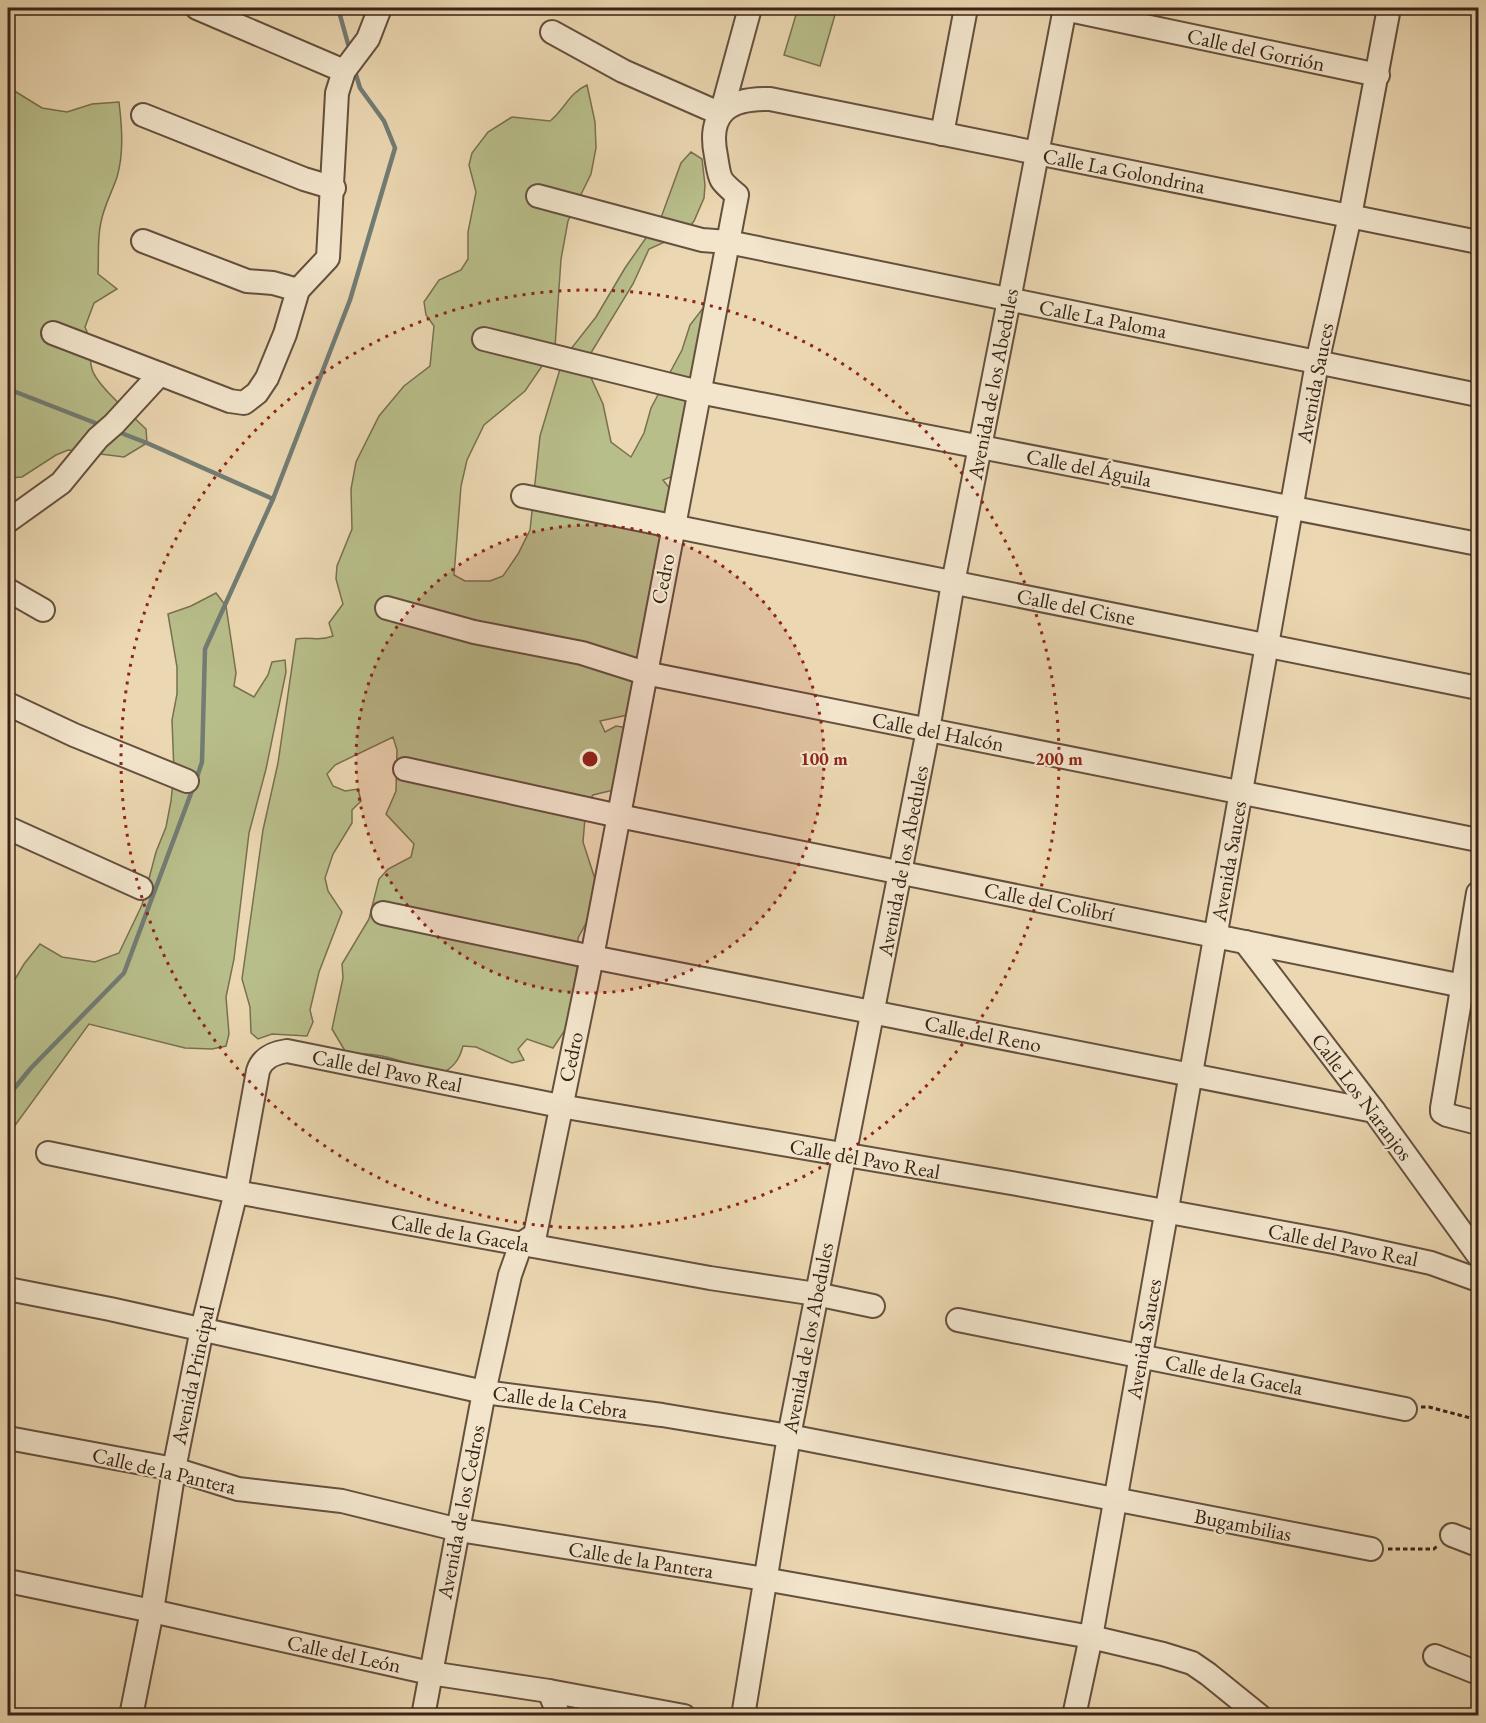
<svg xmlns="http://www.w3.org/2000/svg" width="1486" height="1723" viewBox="0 0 1486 1723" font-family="'EB Garamond',serif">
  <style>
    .green { fill: #b8be8a; stroke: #787051; stroke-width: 1.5 }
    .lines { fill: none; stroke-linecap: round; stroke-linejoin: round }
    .stream { stroke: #727c74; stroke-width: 4.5 }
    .minor-casing { stroke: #65503e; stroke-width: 26 }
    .path { stroke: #382318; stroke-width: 3; stroke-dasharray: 4.5 3; stroke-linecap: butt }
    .minor { stroke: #f2e5cc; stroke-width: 22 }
    .ring { fill: none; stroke: #8f2418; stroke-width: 3; stroke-dasharray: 3 6 }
    .labels { text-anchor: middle; stroke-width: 4.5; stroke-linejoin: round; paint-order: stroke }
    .street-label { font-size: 21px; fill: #382318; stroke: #f2e5cc }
    .centre { fill: #8f2418; stroke: #f2e5cc; stroke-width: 3 }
    .ring-label { font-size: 18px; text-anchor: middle; font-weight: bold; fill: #8f2418; stroke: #f2e5cc; stroke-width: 4.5; stroke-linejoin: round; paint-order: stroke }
  </style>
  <rect width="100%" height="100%" fill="#ebd7b1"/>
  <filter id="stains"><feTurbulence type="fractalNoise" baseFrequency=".00333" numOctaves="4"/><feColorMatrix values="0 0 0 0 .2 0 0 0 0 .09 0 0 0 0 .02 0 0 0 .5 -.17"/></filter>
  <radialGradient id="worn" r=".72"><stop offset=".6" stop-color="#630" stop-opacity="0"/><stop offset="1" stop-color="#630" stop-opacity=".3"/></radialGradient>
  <g class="green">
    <polygon points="798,8 837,8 820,66 784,55"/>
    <path d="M587,85L595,122L596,148L591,174L568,221L561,259L555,347L525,391L484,425L467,460L461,486L454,575L465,581H490L503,576L518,554L530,530L540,436L563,359L596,317L625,268L662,215L681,163L691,152L702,159L705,185L704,198L694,221L685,233L649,249L633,284L589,356L587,369L603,404L611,442L631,457L644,433L651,408L682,350L690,325L714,294L671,477L663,480L671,490L627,715L600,721L605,732L616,726L629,728L618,789L593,795L586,806L583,842L595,879L590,916L578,938V963L567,1027L553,1048L527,1039L518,1049L524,1060L512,1063L476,1047L463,1046C459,1061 453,1068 440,1074C411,1066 377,1048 348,1056L332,1029L343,978L342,964L369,919L379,879L388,869L411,857L414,844L386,814L396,791L397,750L393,737L335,765L327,774L333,786L345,791L358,789L361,801L352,810V823L333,854L325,878L328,891L342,912L319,972L310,1010L313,1022L307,1036L272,1034L258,1039L251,1033L250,1007L242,979L263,830L278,763L296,639C312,636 318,642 333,636L329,623L343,604L336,579L337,566L352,529L351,489L356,462L379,416L404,386L430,366L434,326L426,315L424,302L439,280L461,270L468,259V232L476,192L469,165L472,153L488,132L512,117L550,121C565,109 569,93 587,85Z"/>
    <path d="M8,87L42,108L67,112L92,104L119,102C122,127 124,153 117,177C112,192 104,206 101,222C97,238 99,257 98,274L117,289L94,303L85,327C92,340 88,355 92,369C96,385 133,416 146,429L147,443L124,457L68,450L56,455L22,477L9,478H8Z"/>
    <polygon points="216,593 226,606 236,673 234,686 254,697 268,675 272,662 285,660 286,672 266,769 249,833 234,959 226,997 229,1034 226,1046 212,1049 185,1048 89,1024 8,1135 8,991 24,964 40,944 62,957 95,962 119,953 142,905 156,852 166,827 171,801 174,772 172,720 177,694 177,667 168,614 191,606"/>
  </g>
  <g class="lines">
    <g class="stream">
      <polyline points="338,8 350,51"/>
      <polyline points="8,389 103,426"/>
      <polyline points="116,431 147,443 273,499"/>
      <polyline points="196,780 202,762 205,649 273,499 350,300 395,148 384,121 360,88 354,68"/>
      <polyline points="8,1096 31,1068 124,973 193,788"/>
    </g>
    <defs>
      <g id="minor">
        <polyline points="197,8 344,71"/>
        <polyline points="1064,9 1378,75"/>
        <polyline points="552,32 623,71 721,114 750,8"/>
        <polyline points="143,115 304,179 334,188"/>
        <polyline points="942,134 966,8"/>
        <polyline points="538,196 702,240 728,242 1478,395"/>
        <polyline points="143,241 247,281 273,283 298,290"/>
        <polyline points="53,333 160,374"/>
        <polyline points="484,339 699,392 1478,544"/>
        <polyline points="523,496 1478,688"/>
        <polyline points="8,521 61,483 98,438 114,424 160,374 230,401 244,403 257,393 267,378 285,334 298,290 328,258 337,93 344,71 368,39 380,8"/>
        <polyline points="8,590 43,610"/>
        <polyline points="387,608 474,632 582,653 645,673 1478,840"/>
        <polyline points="8,704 74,735 187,781"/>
        <polyline points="405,769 619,816 1478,989"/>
        <polyline points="8,828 141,888"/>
        <polyline points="1478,893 1442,1108 1442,1112 1447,1115 1478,1123"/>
        <polyline points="383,913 592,957 1374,1111"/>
        <polyline points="1245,942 1374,1111 1478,1255"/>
        <polyline points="48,1153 236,1192 710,1278 816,1294 873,1306"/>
        <polyline points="8,1289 110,1309 484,1392 662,1415 789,1436 1371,1549"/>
        <polyline points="958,1320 1405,1409"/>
        <polyline points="8,1438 174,1469 238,1489 342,1501 459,1530 764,1579 1091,1637 1163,1654 1192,1663 1208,1674 1260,1716"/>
        <polyline points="1452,1535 1478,1545"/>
        <polyline points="8,1581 152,1611 430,1673 549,1691 684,1716"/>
        <polyline points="1435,1656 1478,1673"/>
        <polyline points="549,1691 559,1716"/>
        <path d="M131,1716L152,1611L174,1469L202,1329L236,1192L258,1071C262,1058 273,1053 287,1051L560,1106L1017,1184L1339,1243L1431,1263L1478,1280"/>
        <path d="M423,1716L484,1392L510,1275L521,1244L535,1235L592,957L737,195C718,179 720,180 716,156C707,112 729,98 770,99L1478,242"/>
        <polyline points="743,1716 789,1436 928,730 953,583 1009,300 1065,8"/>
        <polyline points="1074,1716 1091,1637 1317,363 1350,216 1389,8"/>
      </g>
    </defs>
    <use href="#minor" class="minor-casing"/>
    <g class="path">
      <polyline points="1421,1407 1429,1407 1478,1420"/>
      <polyline points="1388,1549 1434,1549 1437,1546"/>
    </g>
    <use href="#minor" class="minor"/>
  </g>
  <circle cx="590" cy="759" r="234" fill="#8f2418" fill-opacity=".12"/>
  <g class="ring">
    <circle cx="590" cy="759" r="234"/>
    <circle cx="590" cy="759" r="469"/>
  </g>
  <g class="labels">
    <g class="street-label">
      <text transform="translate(1256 50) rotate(12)" y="7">Calle del Gorrión</text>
      <text transform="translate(1124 171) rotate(11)" y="7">Calle La Golondrina</text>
      <text transform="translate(1103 319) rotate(11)" y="7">Calle La Paloma</text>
      <text transform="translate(1315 383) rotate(-79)" y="7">Avenida Sauces</text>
      <text transform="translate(993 384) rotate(-79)" y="7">Avenida de los Abedules</text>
      <text transform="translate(1089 468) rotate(11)" y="7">Calle del Águila</text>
      <text transform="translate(663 579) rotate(-79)" y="7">Cedro</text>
      <text transform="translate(1076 607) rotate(11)" y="7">Calle del Cisne</text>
      <text transform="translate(938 732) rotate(11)" y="7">Calle del Halcón</text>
      <text transform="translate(903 861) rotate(-79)" y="7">Avenida de los Abedules</text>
      <text transform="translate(1229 861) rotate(-80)" y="7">Avenida Sauces</text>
      <text transform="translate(1049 902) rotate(11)" y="7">Calle del Colibrí</text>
      <text transform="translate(983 1034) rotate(11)" y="7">Calle del Reno</text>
      <text transform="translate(571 1057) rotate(-78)" y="7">Cedro</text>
      <text transform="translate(387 1071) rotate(11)" y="7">Calle del Pavo Real</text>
      <text transform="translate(1362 1097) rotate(53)" y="7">Calle Los Naranjos</text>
      <text transform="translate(865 1159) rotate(10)" y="7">Calle del Pavo Real</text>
      <text transform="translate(460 1233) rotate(10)" y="7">Calle de la Gacela</text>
      <text transform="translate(1343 1245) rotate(11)" y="7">Calle del Pavo Real</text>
      <text transform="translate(808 1338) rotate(-79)" y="7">Avenida de los Abedules</text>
      <text transform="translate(1144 1339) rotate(-80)" y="7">Avenida Sauces</text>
      <text transform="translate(193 1375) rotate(-78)" y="7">Avenida Principal</text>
      <text transform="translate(1234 1375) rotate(11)" y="7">Calle de la Gacela</text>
      <text transform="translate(560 1402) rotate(8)" y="7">Calle de la Cebra</text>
      <text transform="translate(164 1471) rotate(13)" y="7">Calle de la Pantera</text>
      <text transform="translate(461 1512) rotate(-79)" y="7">Avenida de los Cedros</text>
      <text transform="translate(1243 1525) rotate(11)" y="7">Bugambilias</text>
      <text transform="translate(641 1560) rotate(9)" y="7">Calle de la Pantera</text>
      <text transform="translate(344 1654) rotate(12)" y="7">Calle del León</text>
    </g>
  </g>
  <circle cx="590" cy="759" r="9" class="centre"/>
  <g class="ring-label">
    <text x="824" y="765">100 m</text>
    <text x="1059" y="765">200 m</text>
  </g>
  <rect width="1486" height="1723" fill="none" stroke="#ebd7b1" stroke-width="30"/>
  <rect x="9" y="9" width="1468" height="1705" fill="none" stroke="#382318" stroke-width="3"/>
  <rect x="15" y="15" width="1456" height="1693" fill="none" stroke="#382318" stroke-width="1.5"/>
  <rect width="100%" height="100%" filter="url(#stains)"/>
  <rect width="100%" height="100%" fill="url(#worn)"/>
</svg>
